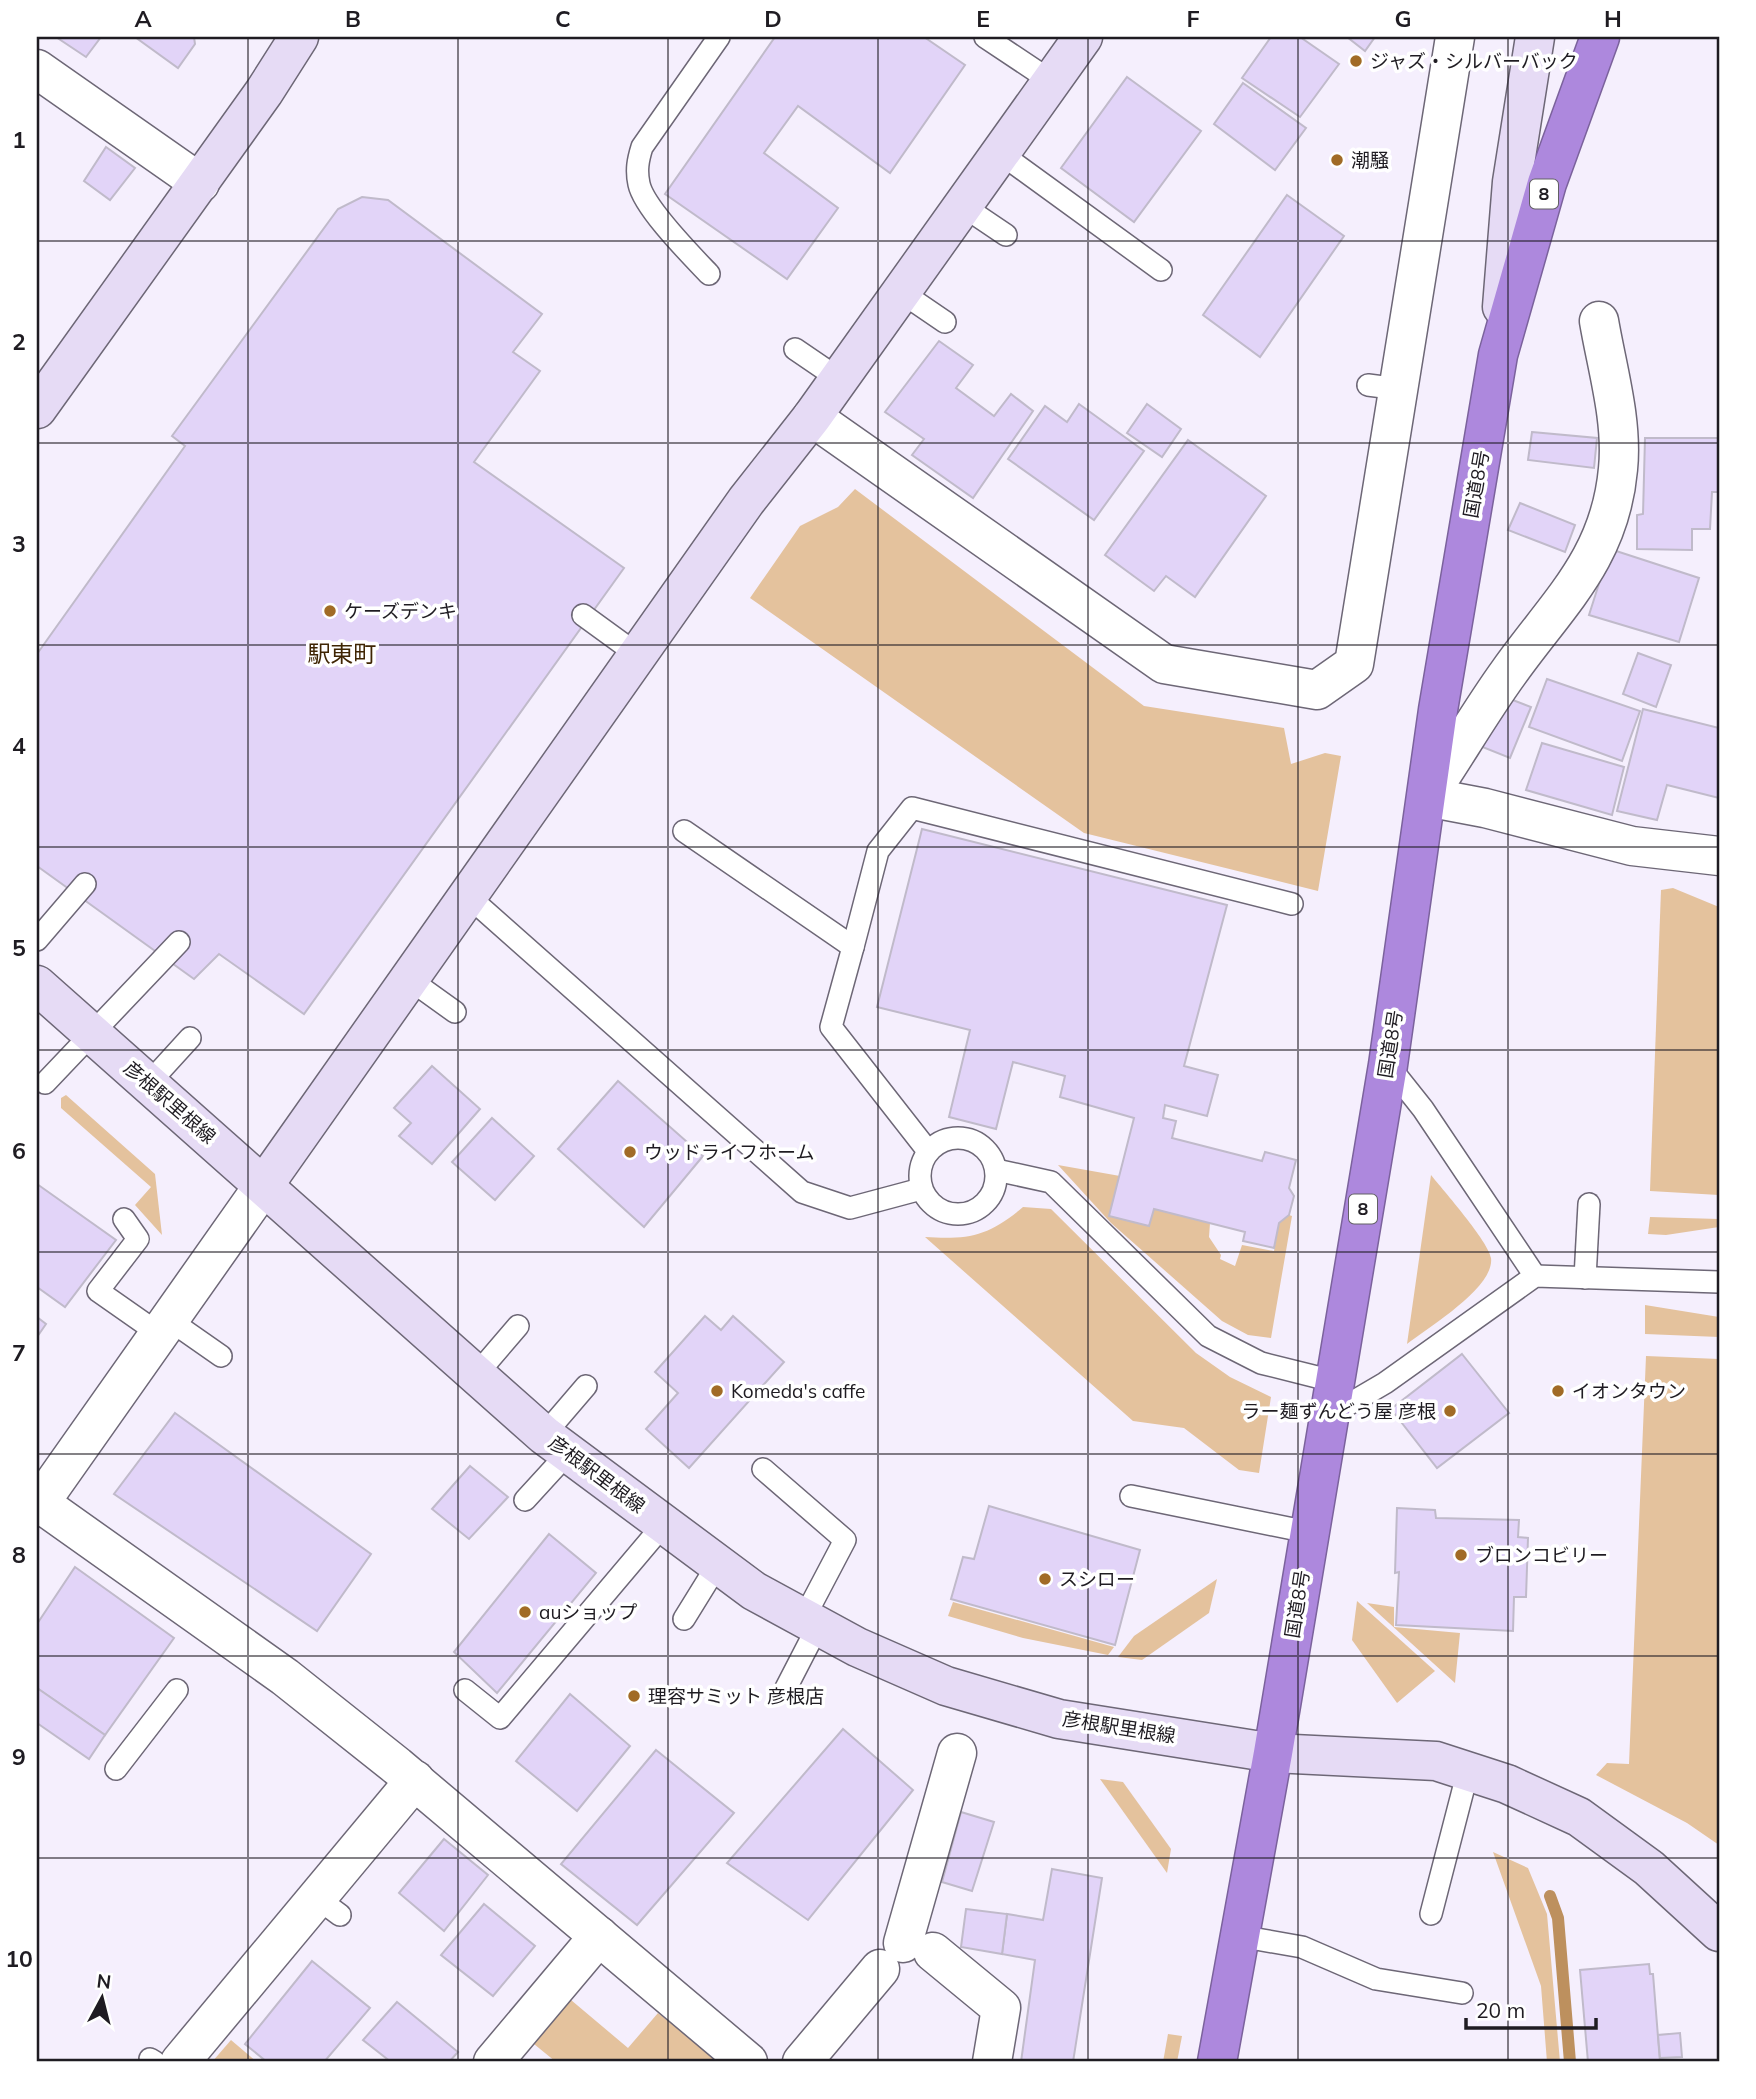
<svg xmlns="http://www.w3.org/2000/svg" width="1756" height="2099" viewBox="0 0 1756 2099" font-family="Mulish,'Noto Sans JP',sans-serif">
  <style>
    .green { fill: #e4c29d }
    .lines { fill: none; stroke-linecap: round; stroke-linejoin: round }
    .stream { stroke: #bd905e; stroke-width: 12 }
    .building { fill: #e2d4f8; stroke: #c0baca; stroke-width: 2 }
    .lane-casing { stroke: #6d6776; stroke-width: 24 }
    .street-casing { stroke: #6d6776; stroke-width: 41 }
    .secondary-casing { stroke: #6d6776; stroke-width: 41 }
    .highway-casing { stroke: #7b629c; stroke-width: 41 }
    .lane { stroke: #fff; stroke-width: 21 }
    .street { stroke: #fff; stroke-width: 38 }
    .secondary { stroke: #e6dbf5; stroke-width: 38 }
    .highway { stroke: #ad88dd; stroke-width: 38 }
    .grid { fill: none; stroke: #1f1c22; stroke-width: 2; stroke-opacity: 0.55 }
    .poi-dot { fill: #a16b26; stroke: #fff; stroke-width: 2.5 }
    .labels { text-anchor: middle; stroke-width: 7; stroke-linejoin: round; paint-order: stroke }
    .shield { fill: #fff; stroke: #626064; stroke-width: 2 }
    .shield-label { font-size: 18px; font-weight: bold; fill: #1f1c22 }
    .poi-label { font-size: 19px; fill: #1f1c22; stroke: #fff; text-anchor: start }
    .street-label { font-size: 19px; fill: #1f1c22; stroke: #fff }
    .quarter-label { font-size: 23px; fill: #3f2503; stroke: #fff }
    .neatline { fill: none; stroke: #1f1c22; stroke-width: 2.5 }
    .grid-label { font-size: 23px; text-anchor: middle; font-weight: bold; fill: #1f1c22 }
  </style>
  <rect width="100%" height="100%" fill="#f5effd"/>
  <g class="green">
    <polygon points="855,489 1144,706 1284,728 1291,764 1325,753 1341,756 1318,891 1084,833 750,598 800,526 838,507"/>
    <polygon points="1673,888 1719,907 1719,1195 1650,1191 1661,890"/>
    <polygon points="66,1095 155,1174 162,1235 135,1205 151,1187 61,1108 61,1098"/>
    <polygon points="1058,1165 1120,1176 1109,1216 1148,1226 1154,1209 1210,1223 1209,1237 1221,1255 1220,1259 1235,1266 1242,1245 1274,1251 1279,1223 1289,1215 1292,1216 1271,1338 1248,1335 1222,1321 1111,1223"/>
    <path d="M1431,1175C1443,1190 1489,1242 1491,1258C1495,1287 1429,1327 1407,1344Z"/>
    <path d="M1023,1207L1051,1209L1196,1353L1230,1377L1271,1397L1259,1473L1239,1470L1184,1428L1133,1421L925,1237C968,1240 989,1236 1023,1207Z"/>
    <polygon points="1650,1217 1719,1219 1719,1227 1666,1235 1648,1234"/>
    <polygon points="1645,1305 1719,1317 1719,1337 1645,1334"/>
    <polygon points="1646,1356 1719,1359 1719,1845 1687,1823 1596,1775 1607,1763 1629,1764"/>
    <polygon points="1217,1579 1209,1613 1142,1660 1118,1657 1134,1636"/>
    <polygon points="1357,1601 1435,1671 1397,1703 1352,1640"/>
    <polygon points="953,1602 1114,1647 1108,1655 1023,1638 948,1616"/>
    <polygon points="1367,1603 1394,1607 1394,1627 1460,1633 1455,1683"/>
    <polygon points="1100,1779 1123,1782 1171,1849 1167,1873"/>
    <polygon points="1493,1852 1528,1868 1547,1914 1560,2062 1547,2062 1541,1986"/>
    <polygon points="571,2000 628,2048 658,2013 719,2062 556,2062 534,2044"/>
    <polygon points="1168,2034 1182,2036 1177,2062 1163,2062"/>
    <polygon points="231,2040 257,2062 212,2062"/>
  </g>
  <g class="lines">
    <polyline class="stream" points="1550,1896 1558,1918 1570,2062"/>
  </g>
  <g class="building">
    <polygon points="56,37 101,37 86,57"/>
    <polygon points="135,37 194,37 195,44 178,68"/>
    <polygon points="775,37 924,37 965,65 890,173 798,106 764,153 838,208 787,279 665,194"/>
    <polygon points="1271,37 1300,37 1339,64 1300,117 1242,78"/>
    <polygon points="1347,37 1375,37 1365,51"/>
    <polygon points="1127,77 1201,131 1134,222 1061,168"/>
    <polygon points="1243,83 1306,128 1275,170 1214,124"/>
    <polygon points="106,147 135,168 110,200 84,181"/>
    <polygon points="1287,195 1344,236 1260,357 1203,315"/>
    <polygon points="362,197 388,200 542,314 513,352 540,371 474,462 624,568 304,1014 219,954 194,979 37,866 37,654 185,446 172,436 338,209"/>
    <polygon points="939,341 973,365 956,388 994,416 1011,394 1033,411 973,498 912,455 924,439 885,412"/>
    <polygon points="1079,404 1144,451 1094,520 1008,459 1045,406 1067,422"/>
    <polygon points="1147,404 1181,429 1162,457 1127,433"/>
    <polygon points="1532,432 1597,438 1594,468 1528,460"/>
    <polygon points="1645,438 1719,438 1719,492 1712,492 1710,529 1692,529 1692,550 1637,549 1637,515 1643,514"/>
    <polygon points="1188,440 1266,496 1195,597 1166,576 1154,591 1105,555"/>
    <polygon points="1520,503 1575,525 1565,552 1508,530"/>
    <polygon points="1610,549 1699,578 1679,642 1589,615"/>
    <polygon points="1638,653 1671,665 1656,707 1623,694"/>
    <polygon points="1547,679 1640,711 1622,761 1529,727"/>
    <polygon points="1505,697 1531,707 1510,758 1480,746"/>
    <polygon points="1643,709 1719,728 1719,798 1667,785 1657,820 1617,811"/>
    <polygon points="1542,743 1624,767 1612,815 1526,790"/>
    <polygon points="922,829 1227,905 1184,1066 1218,1075 1207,1116 1165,1105 1163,1118 1176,1121 1172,1138 1262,1161 1265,1152 1296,1160 1289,1188 1294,1196 1289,1215 1279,1223 1274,1248 1243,1241 1245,1232 1154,1209 1149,1226 1109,1216 1134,1118 1060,1097 1065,1076 1013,1062 996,1129 949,1117 970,1030 877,1007"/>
    <polygon points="432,1066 480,1109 432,1164 399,1136 411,1123 394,1108"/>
    <polygon points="618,1081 703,1156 644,1227 558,1149"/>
    <polygon points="492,1118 534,1156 495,1200 452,1162"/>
    <polygon points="37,1184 116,1240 65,1307 37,1287"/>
    <polygon points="705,1316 721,1330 733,1316 784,1362 689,1468 646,1429 678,1393 655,1372"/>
    <polygon points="37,1317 46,1324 37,1337"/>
    <polygon points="1462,1354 1509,1413 1437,1468 1391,1409"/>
    <polygon points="175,1413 371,1554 317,1631 114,1494"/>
    <polygon points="470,1466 508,1497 469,1539 432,1509"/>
    <polygon points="989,1506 1140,1550 1115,1645 951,1599 963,1557 974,1559"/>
    <polygon points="1397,1508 1435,1510 1436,1518 1519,1520 1518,1537 1528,1538 1526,1597 1514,1597 1513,1631 1396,1625 1399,1572 1395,1573"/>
    <polygon points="549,1534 596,1573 497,1693 454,1652"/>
    <polygon points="75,1567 174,1638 105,1735 37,1688 37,1624"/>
    <polygon points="37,1688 105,1735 89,1759 37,1723"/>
    <polygon points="570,1694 630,1746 577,1811 516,1761"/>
    <polygon points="843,1729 913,1790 808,1920 727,1863"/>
    <polygon points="656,1750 734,1813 637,1925 561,1864"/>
    <polygon points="961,1812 994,1822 972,1891 942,1882"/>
    <polygon points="444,1839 488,1875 444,1931 399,1893"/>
    <polygon points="1052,1869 1102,1878 1073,2062 1021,2062 1035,1960 1002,1954 1007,1914 1043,1920"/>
    <polygon points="484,1904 535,1946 493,1996 441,1955"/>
    <polygon points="966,1909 1007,1914 1002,1954 961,1947"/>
    <polygon points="312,1961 370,2008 324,2062 267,2062 245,2044"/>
    <polygon points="1649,1964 1650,1974 1653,1974 1660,2062 1588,2062 1580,1970"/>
    <polygon points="397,2002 458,2052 449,2062 391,2062 363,2040"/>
    <polygon points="1680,2033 1682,2057 1660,2058 1658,2035"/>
  </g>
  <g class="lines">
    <defs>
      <g id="lane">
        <polyline points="985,37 1051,81"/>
        <polyline points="1000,153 1161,270"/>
        <polyline points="963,206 1006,235"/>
        <path d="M709,274C691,255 644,208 639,184C636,170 638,160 642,147L719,37"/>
        <polyline points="901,292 945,322"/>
        <polyline points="795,349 839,379"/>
        <polyline points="1368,385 1399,389"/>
        <polyline points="583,615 638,655"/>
        <polyline points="684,831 853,947 831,1027 928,1151"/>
        <polyline points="468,896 802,1192 850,1208 921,1189"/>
        <polyline points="37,940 85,884"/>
        <polyline points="853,947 878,851 912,808 1292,904"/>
        <polyline points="409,979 455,1012"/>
        <polyline points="1388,1065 1423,1109 1535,1276"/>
        <polyline points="45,1083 179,942"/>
        <polyline points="149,1083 190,1038"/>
        <circle cx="958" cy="1176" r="38"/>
        <polyline points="996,1170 1051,1182 1208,1336 1261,1363 1333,1381"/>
        <polyline points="124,1219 138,1239 98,1291 158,1333"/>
        <polyline points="1585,1278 1589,1204"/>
        <polyline points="168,1319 221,1356"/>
        <polyline points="476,1375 518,1326"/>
        <polyline points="1327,1417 1385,1383 1535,1276 1719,1282"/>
        <polyline points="544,1435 586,1386"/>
        <polyline points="763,1469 845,1540 804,1618"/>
        <polyline points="1131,1496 1308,1532"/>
        <polyline points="525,1500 568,1453"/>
        <polyline points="684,1619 718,1564"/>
        <polyline points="786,1688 818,1626"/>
        <polyline points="465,1690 500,1718 664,1524"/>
        <polyline points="116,1769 177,1690"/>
        <polyline points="317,1898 340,1915"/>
        <polyline points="1431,1914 1468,1771"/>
        <polyline points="1239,1936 1302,1947 1376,1979 1462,1993"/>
        <polyline points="150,2059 155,2062"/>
      </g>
      <g id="street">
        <polyline points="37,69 200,183"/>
        <path d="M1599,321C1607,368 1623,421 1618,469C1610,559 1558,603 1509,672C1480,712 1455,756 1427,797L1485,808L1632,846L1719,856"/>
        <polyline points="812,417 1164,664 1317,690 1354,664 1455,37"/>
        <polyline points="37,1501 285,1677 397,1766 748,2062"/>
        <polyline points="37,1507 264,1185"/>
        <polyline points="903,1943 957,1753"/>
        <polyline points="933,1952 1001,2008 992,2062"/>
        <polyline points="180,2062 415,1780"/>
        <polyline points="493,2062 599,1936"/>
        <polyline points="802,2062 880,1969"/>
      </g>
      <g id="secondary">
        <polyline points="1502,307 1512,182 1535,37"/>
        <polyline points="37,409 264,92 299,37"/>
        <polyline points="37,985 544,1435 754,1591 857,1647 946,1686 1059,1719 1273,1753 1436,1761 1507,1784 1579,1817 1649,1868 1719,1932"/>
        <polyline points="264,1185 746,501 812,417 1083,37"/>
      </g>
      <polyline id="highway" points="1217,2062 1273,1753 1388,1065 1438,710 1498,355 1547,183 1600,37"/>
    </defs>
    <use href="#lane" class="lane-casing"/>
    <use href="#street" class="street-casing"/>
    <use href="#secondary" class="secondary-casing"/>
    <use href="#highway" class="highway-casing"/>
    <use href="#lane" class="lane"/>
    <use href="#street" class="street"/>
    <use href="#secondary" class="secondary"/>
    <use href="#highway" class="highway"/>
  </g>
  <path class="grid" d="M248,37V2062M458,37V2062M668,37V2062M878,37V2062M1088,37V2062M1298,37V2062M1508,37V2062M37,241H1719M37,443H1719M37,645H1719M37,847H1719M37,1050H1719M37,1252H1719M37,1454H1719M37,1656H1719M37,1858H1719"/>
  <g class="poi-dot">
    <circle cx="1356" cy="61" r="7"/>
    <circle cx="1337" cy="160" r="7"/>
    <circle cx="330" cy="611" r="7"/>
    <circle cx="630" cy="1152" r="7"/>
    <circle cx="717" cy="1391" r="7"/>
    <circle cx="1558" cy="1391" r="7"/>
    <circle cx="1450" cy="1411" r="7"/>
    <circle cx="1461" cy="1555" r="7"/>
    <circle cx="1045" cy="1579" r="7"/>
    <circle cx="525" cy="1612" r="7"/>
    <circle cx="634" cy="1696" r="7"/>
  </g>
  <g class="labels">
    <g class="shield">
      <rect x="1530" y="179.5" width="28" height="29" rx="5"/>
      <rect x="1349" y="1194.5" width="28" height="29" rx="5"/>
    </g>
    <g class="shield-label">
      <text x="1544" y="200">8</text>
      <text x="1363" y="1215">8</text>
    </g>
    <g class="poi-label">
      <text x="1370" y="68">ジャズ・シルバーバック</text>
      <text x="1351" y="167">潮騒</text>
      <text x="344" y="618">ケーズデンキ</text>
      <text x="644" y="1159">ウッドライフホーム</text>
      <text x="731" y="1398">Komeda's caffe</text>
      <text x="1572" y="1398">イオンタウン</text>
      <text x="1436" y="1418" text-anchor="end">ラー麺ずんどう屋 彦根</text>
      <text x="1475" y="1562">ブロンコビリー</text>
      <text x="1059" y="1586">スシロー</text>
      <text x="539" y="1619">auショップ</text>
      <text x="648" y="1703">理容サミット 彦根店</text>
    </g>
    <g class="street-label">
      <text transform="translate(1476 484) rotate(-80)" y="7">国道8号</text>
      <text transform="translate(1390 1044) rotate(-81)" y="7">国道8号</text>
      <text transform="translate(170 1102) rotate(41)" y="7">彦根駅里根線</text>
      <text transform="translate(597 1474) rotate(37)" y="7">彦根駅里根線</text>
      <text transform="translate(1297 1604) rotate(-81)" y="7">国道8号</text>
      <text transform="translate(1119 1727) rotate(9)" y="7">彦根駅里根線</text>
    </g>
    <g class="quarter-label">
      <text x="342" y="662">駅東町</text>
    </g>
  </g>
  <rect width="1756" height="2099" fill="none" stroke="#ffffff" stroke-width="77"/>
  <g transform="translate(102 1998) rotate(7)" stroke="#ffffff" stroke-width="5" paint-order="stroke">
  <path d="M0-5L12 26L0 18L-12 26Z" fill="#1f1c22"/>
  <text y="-10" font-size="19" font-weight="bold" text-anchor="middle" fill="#1f1c22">N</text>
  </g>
  <path d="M1466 2018v10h130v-10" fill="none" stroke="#1f1c22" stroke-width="3.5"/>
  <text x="1476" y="2018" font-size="21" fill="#1f1c22" stroke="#ffffff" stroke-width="5" paint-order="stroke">20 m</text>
  <rect x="38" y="38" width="1680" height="2022" class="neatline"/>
  <g class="grid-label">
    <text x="143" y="27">A</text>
    <text x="353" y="27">B</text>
    <text x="563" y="27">C</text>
    <text x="773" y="27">D</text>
    <text x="983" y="27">E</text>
    <text x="1193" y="27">F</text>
    <text x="1403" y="27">G</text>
    <text x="1613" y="27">H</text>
    <text x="19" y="148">1</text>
    <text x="19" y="350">2</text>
    <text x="19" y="552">3</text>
    <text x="19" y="754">4</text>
    <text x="19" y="956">5</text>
    <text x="19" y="1159">6</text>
    <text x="19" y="1361">7</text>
    <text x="19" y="1563">8</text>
    <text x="19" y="1765">9</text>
    <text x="19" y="1967">10</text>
  </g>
</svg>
